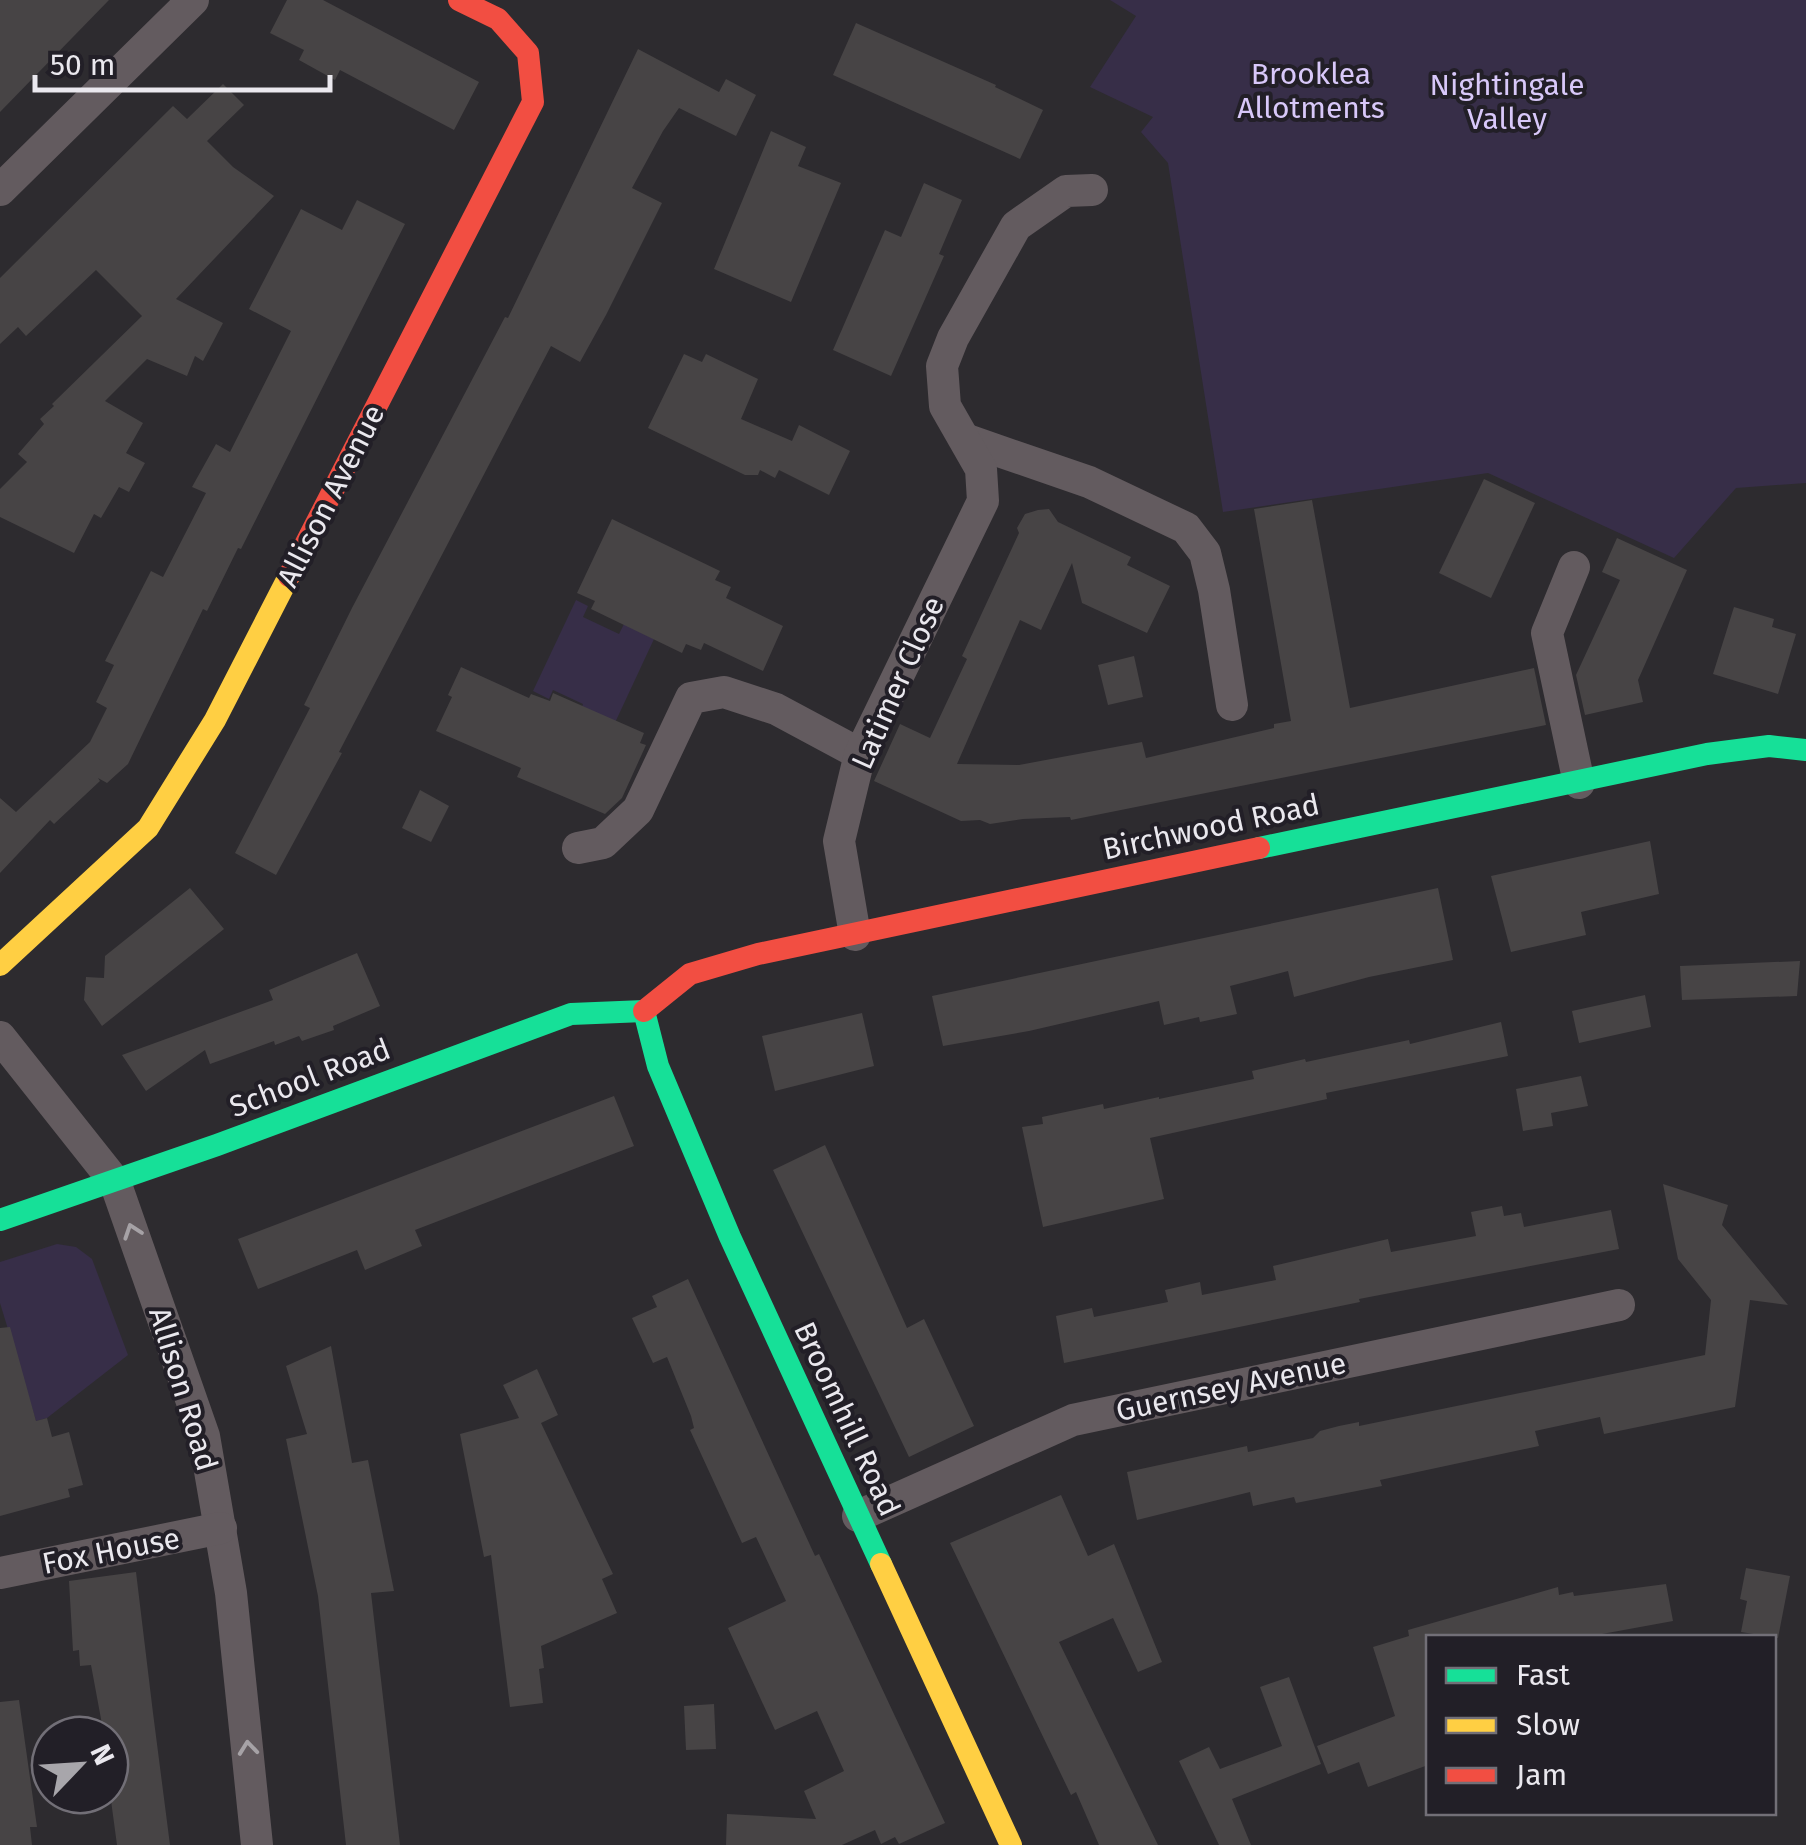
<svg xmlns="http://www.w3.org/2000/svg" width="1806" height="1845" viewBox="0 0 1806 1845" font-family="'Fira Sans',sans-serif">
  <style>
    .green { fill: #372e48 }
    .building { fill: #474445 }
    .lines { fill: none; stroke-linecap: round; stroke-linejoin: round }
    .street { stroke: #635b5f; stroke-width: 32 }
    .fast { stroke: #16e098; stroke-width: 22 }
    .slow { stroke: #ffcf43; stroke-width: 22 }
    .jam { stroke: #f24e42; stroke-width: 22 }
    .oneway { stroke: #a6a2a6 }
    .labels { text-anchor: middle; stroke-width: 8; stroke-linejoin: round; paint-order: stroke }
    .park-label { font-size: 30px; fill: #d8c8f9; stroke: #221f27 }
    .street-label { font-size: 30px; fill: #eae8ee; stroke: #221f27 }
  </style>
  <rect width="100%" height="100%" fill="#2d2b2f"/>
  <g class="green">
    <polygon points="1110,0 1806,0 1806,483 1736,488 1674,558 1488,473 1223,512 1168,163 1141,132 1153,117 1090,87 1136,16"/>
    <polygon points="576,600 588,606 583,617 619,634 624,624 654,639 613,727 580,712 583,704 553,690 549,699 533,691"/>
    <polygon points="57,1244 76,1247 92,1259 128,1355 47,1418 36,1421 0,1303 0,1262"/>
  </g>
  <g class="building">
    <polygon points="0,0 109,0 0,112"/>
    <polygon points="287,0 323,0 479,82 454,130 340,70 335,80 299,60 304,50 270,33"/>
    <polygon points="856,23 996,85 995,87 1043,110 1020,159 833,75"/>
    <polygon points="638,49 719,92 726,79 756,95 736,136 679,108 663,131 632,188 662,203 606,315 580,362 551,346 339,752 342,753 276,875 235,853 310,708 304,705 352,608 505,317 508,318"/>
    <polygon points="223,84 244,105 207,141 233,167 274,196 176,299 223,323 203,361 195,356 187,376 147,359 105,401 143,423 126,453 145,463 129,492 119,487 101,518 94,514 74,553 0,517 0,489 27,462 18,454 44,424 40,419 54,406 52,404 142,316 96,270 26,336 18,327 0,344 0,278 173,106 187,119"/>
    <polygon points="771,131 806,147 798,166 841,183 791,302 714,269"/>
    <polygon points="924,183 962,200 939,254 944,256 891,376 833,350 885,230 901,237"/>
    <polygon points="357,200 405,224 241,549 238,548 207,611 203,609 128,764 107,783 98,778 100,781 54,824 50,820 0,873 0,798 16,812 90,742 107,708 96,702 114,665 105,661 151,571 163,577 206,493 192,487 216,444 230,452 291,331 249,309 301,209 342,230"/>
    <polygon points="684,354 702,362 706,354 758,379 741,419 792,441 799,425 850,451 829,495 779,470 775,478 760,470 758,475 745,475 648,428"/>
    <polygon points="1484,479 1535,503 1491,598 1439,573"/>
    <polygon points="1312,500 1350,708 1534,668 1546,725 1071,820 1070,817 1023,819 990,824 980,820 961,821 874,781 900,724 930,738 967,659 962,656 1019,533 1017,528 1025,514 1038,510 1049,509 1058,522 1131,557 1127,565 1170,586 1147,633 1082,603 1072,563 1041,630 1020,620 957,764 1019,765 1142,742 1146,758 1274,728 1274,724 1291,721 1254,509"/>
    <polygon points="612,519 720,571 715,580 731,587 726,598 783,626 763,671 704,643 701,650 686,644 682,653 591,609 595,601 577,593"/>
    <polygon points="1617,538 1687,570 1638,680 1643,702 1585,715 1576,675 1620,580 1602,572"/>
    <polygon points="1734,607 1774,619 1772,627 1796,634 1778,694 1713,674"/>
    <polygon points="1134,656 1143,697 1108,705 1098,665"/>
    <polygon points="461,667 529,698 531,694 550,701 553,693 644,733 640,743 646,745 622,798 605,814 517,777 521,768 436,731 452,697 448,695"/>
    <polygon points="420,790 449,806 431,842 402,828"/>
    <polygon points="1650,841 1659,894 1581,912 1586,935 1511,952 1491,876"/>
    <polygon points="190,888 224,929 102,1026 84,1000 86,977 104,978 105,956"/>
    <polygon points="1438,888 1453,960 1369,977 1294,997 1288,971 1230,986 1237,1014 1200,1022 1199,1017 1164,1025 1159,1001 1029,1031 943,1046 932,996"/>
    <polygon points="357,953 380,1006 333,1026 334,1030 302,1041 299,1036 275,1045 274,1041 210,1064 205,1050 146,1091 122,1055 273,1000 269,990"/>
    <polygon points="1800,961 1797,996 1682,1000 1680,966"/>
    <polygon points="1645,995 1651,1027 1579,1043 1572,1011"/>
    <polygon points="862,1013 874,1066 775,1091 762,1036"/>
    <polygon points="1501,1022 1508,1056 1326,1093 1327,1099 1150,1138 1164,1199 1043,1227 1022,1127 1043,1124 1042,1117 1103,1104 1104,1109 1159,1097 1159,1099 1254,1079 1252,1071 1305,1059 1306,1062 1409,1040 1410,1044"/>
    <polygon points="1581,1076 1588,1106 1551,1113 1553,1126 1523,1131 1516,1089"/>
    <polygon points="614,1096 634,1146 415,1230 422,1246 365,1270 357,1250 258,1289 238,1239"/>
    <polygon points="825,1145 907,1328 924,1319 974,1426 909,1457 773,1170"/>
    <polygon points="1663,1184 1728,1205 1722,1225 1788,1305 1750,1300 1735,1407 1604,1434 1600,1417 1535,1431 1539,1446 1380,1480 1382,1486 1296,1503 1294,1497 1253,1506 1250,1492 1137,1520 1127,1472 1247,1446 1248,1452 1313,1438 1320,1431 1339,1426 1359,1422 1359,1426 1705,1355 1711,1300 1678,1259"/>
    <polygon points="1502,1206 1504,1216 1521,1213 1524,1227 1611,1210 1619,1249 1359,1299 1360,1302 1064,1363 1056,1316 1092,1308 1094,1317 1168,1302 1165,1290 1200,1282 1202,1295 1276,1280 1273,1266 1388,1239 1391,1252 1476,1236 1471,1212"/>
    <polygon points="688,1279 815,1556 819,1554 945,1823 899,1844 895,1837 881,1844 875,1830 842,1845 726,1845 727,1814 816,1819 804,1791 844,1771 817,1711 775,1730 728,1628 786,1601 756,1537 742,1543 690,1430 694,1428 691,1416 667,1357 653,1363 632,1318 657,1307 652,1296"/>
    <polygon points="10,1327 36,1421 47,1418 52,1437 69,1432 83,1485 68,1489 70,1497 0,1516 0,1328"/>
    <polygon points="331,1346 352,1463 368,1460 394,1591 371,1593 400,1845 346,1845 318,1596 286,1439 307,1434 286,1366"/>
    <polygon points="537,1369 558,1415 541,1423 613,1574 602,1579 617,1613 541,1646 544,1668 539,1669 543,1703 510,1707 491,1555 484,1557 460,1434 519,1418 503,1385"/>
    <polygon points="1061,1495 1088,1556 1114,1544 1162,1662 1138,1672 1113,1618 1059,1642 1158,1845 1099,1845 1076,1792 1071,1795 950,1543"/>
    <polygon points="1746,1568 1790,1576 1778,1638 1741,1632 1747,1601 1740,1599"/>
    <polygon points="136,1572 153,1713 170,1845 117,1845 110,1793 110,1735 104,1735 91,1665 80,1666 79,1650 73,1651 69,1581"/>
    <polygon points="1666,1584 1673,1621 1580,1638 1428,1638 1428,1765 1368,1787 1359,1762 1328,1774 1317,1746 1395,1716 1373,1647 1409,1636 1408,1630 1558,1587 1559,1595 1573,1592 1574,1596"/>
    <polygon points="1289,1677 1321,1764 1232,1799 1251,1845 1219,1845 1179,1761 1209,1747 1220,1769 1282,1746 1260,1687"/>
    <polygon points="19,1700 37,1827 30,1827 32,1845 0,1845 0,1702"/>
    <polygon points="714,1704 716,1749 686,1750 684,1706"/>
  </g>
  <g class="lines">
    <g class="street">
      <polyline points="0,190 193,0"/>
      <polyline points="967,440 1089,482 1186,528 1205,553 1214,590 1232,705"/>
      <polyline points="1574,567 1547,633 1579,783"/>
      <polyline points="578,848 603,843 638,810 691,698 724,692 776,709 860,754"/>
      <polyline points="855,935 839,841 860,754 983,501 981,469 945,406 942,366 953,338 1016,226 1066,191 1092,190"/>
      <polyline points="0,1037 115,1182 204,1436 231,1593 257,1845"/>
      <polyline points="858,1516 1073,1420 1619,1305"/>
      <polyline points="0,1573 221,1528"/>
    </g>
    <g class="fast">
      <polyline points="1259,848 1707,754 1769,746 1806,750"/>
      <polyline points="644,1011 658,1066 730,1237 881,1564"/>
      <polyline points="0,1220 217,1145 571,1014 644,1011"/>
    </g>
    <g class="slow">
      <polyline points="0,965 148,828 215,720 289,576"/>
      <polyline points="881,1564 1011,1845"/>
    </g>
    <g class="jam">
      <polyline points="289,576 533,102 528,53 498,19 459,0"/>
      <polyline points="644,1011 690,974 758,954 1259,848"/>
    </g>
  </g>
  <defs><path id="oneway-chevron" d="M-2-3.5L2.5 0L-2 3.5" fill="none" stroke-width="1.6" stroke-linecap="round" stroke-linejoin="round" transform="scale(2.5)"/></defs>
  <g class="oneway">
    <use href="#oneway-chevron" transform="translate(132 1231) rotate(-109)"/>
    <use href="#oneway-chevron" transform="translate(248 1748) rotate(-96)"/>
  </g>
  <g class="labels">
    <g class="park-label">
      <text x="1311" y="84">Brooklea<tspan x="1311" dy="34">Allotments</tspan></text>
      <text x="1507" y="95">Nightingale<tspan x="1507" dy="34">Valley</tspan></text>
    </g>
    <g class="street-label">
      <text transform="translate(331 496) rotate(-63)" y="10">Allison Avenue</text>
      <text transform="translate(898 683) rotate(-66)" y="10">Latimer Close</text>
      <text transform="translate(1211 827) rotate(-12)" y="10">Birchwood Road</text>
      <text transform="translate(310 1078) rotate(-21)" y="10">School Road</text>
      <text transform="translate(1231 1387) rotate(-12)" y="10">Guernsey Avenue</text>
      <text transform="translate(183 1389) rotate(73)" y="10">Allison Road</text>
      <text transform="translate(847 1419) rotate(65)" y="10">Broomhill Road</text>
      <text transform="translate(111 1551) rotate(-11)" y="10">Fox House</text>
    </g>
  </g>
  <rect x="1426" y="1635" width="350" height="180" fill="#221f27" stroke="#726f77" stroke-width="2.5"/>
  <rect x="1446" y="1668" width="50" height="15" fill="#16e098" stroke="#726f77" stroke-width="2.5"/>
  <text x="1516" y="1685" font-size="30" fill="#eae8ee">Fast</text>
  <rect x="1446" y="1718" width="50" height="15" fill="#ffcf43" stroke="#726f77" stroke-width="2.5"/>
  <text x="1516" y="1735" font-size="30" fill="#eae8ee">Slow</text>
  <rect x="1446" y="1768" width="50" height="15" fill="#f24e42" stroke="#726f77" stroke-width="2.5"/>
  <text x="1516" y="1785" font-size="30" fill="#eae8ee">Jam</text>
  <g transform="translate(80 1765) rotate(65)"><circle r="48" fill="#221f27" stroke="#726f77" stroke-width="2.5"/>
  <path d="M0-8L18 38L0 25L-18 38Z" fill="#a8a6ab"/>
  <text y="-15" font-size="28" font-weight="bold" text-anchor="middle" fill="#eae8ee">N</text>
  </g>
  <path d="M35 75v15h295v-15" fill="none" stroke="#eae8ee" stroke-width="5"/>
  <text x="50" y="75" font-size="30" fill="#eae8ee" stroke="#221f27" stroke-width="8" paint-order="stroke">50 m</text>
</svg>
